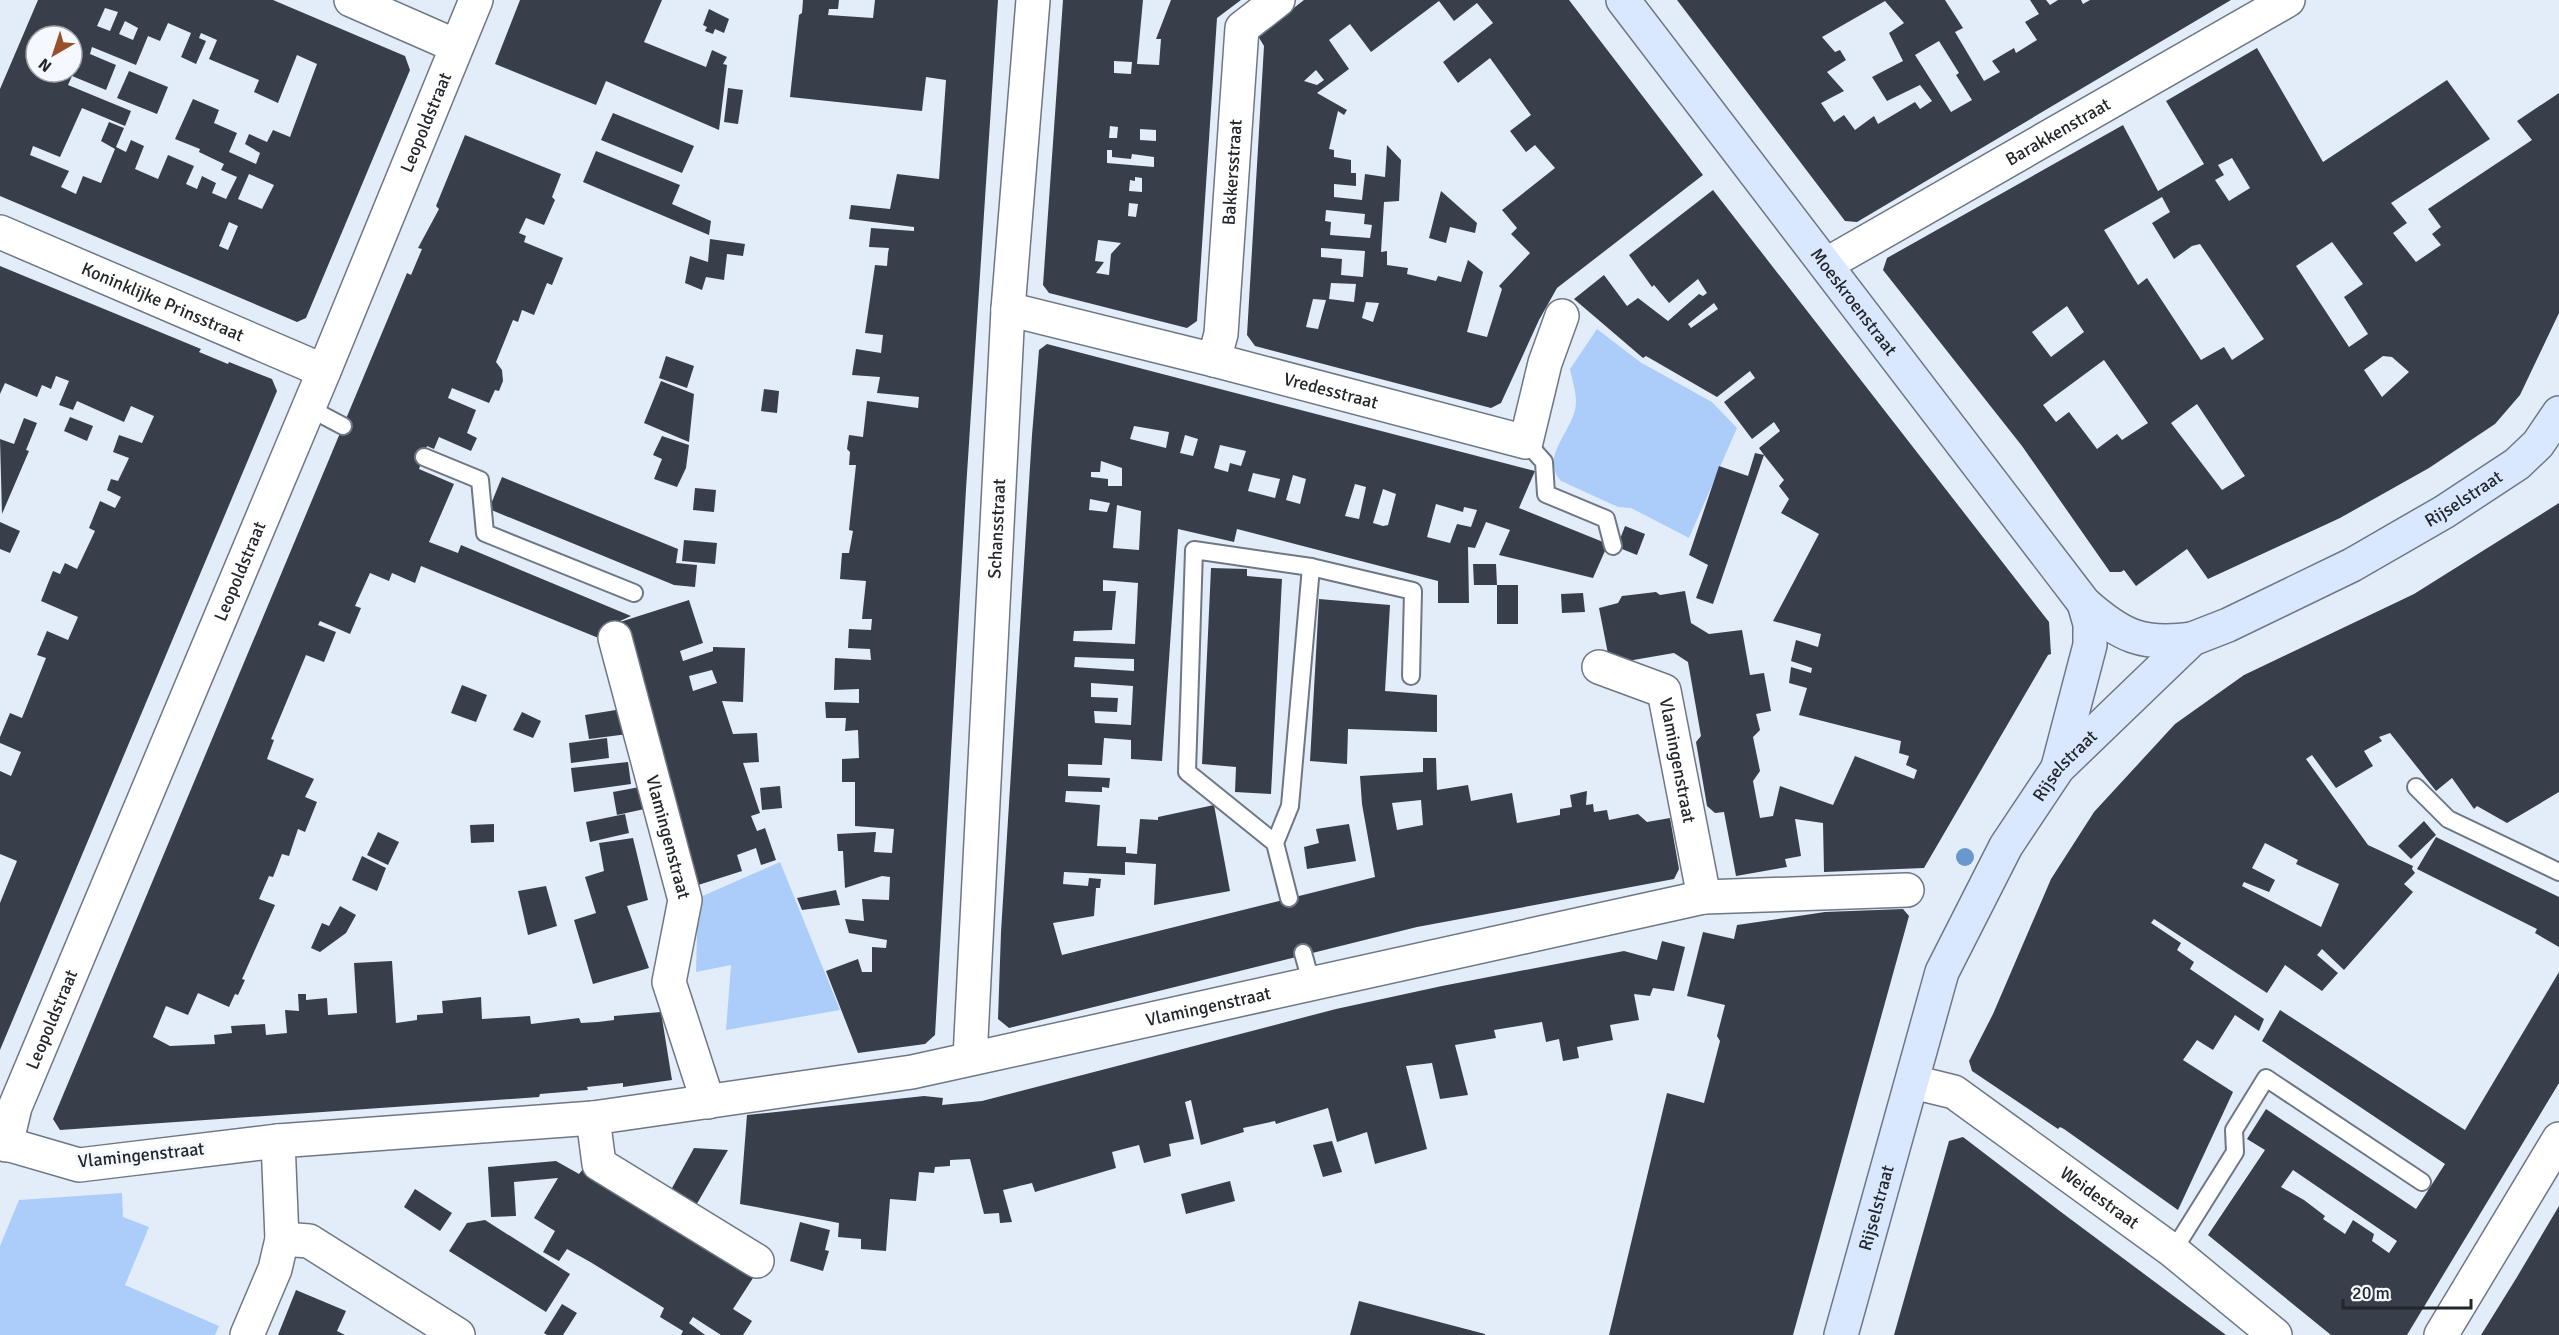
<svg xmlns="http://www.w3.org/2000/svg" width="2559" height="1335" viewBox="0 0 2559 1335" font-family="Signika,sans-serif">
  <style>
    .green { fill: #accdfa }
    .building { fill: #383f4a; fill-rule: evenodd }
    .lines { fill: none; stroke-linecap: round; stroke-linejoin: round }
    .lane-casing { stroke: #6e7783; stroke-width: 20 }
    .street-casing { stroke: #6e7783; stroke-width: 36 }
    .secondary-casing { stroke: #6e7783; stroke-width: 36 }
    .lane { stroke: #fff; stroke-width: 16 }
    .street { stroke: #fff; stroke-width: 33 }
    .secondary { stroke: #d9e8fe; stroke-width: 33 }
    .tree { fill: #6998cc }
    .labels { text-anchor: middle; stroke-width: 6; stroke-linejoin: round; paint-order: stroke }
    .street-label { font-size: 18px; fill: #23262b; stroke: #f5f9ff }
  </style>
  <rect width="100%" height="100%" fill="#e3edfa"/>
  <g class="green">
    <path d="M1597,329L1640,362L1712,402L1737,428L1689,538L1631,508L1618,507L1561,481C1538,456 1576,429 1576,402C1576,391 1572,379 1570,369Z"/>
    <polygon points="780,862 840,1010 726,1030 731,965 696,972 698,898"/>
    <polygon points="122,1193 123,1217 149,1227 125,1285 219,1326 215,1335 0,1335 0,1246 19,1200"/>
  </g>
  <g class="building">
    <path d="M38,0H273L405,56L410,70L306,318L297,322L0,196V89ZM105,8L118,12L110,31L97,26ZM125,21L138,28L133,40L119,34ZM168,23L191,33L181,57L196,64L206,41L199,38L201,33L217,40L209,59L259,80L254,92L278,103L297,55L317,64L290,137L273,130L267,142L249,134L245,144L260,153L256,164L229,152L237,133L214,123L219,110L193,99L175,139L200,149L199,152L224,164L221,170L237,177L226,199L212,193L216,183L202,176L197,189L186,184L194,166L168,155L158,179L135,169L144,146L131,140L126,152L116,147L124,128L109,122L101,141L115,149L101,183L83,176L76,194L61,187L69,171L30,155L33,146L60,157L82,108L125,126L131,111L68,85L72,76L106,90L116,65L90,54L92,47L136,65L148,36L160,41ZM36,36H72V72H36ZM249,174L274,185L262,209L238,199ZM229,222L238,226L228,250L219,246Z"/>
    <polygon points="520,0 662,0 644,42 706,67 712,50 727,57 723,64 727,65 719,130 606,81 596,105 495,64"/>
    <polygon points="803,0 839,0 838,9 829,9 828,15 873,18 875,0 998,0 966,489 935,1035 925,1044 858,1053 826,971 858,959 862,972 872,972 872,947 886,948 887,940 849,933 845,919 864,921 862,899 889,900 890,877 882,876 845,888 843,851 838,851 837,834 876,832 874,852 892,853 894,829 855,826 855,782 842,782 842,759 859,758 858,730 845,731 846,718 826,718 825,702 859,703 859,689 834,690 835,658 871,660 870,649 848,648 849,629 871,630 872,619 862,619 866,581 840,579 842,553 849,553 853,531 849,530 856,465 849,465 850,452 847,449 849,435 863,437 867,401 918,408 919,397 877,393 880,377 852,375 856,349 881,353 883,335 865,333 875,265 887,266 888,253 889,248 869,247 871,228 914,231 914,227 849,219 851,205 890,209 897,174 939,179 946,80 926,77 922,111 790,97 799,15 802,13"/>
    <path d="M1063,0H1143L1137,64L1159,65L1161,39H1156L1171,0H1241L1217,18L1197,321L1187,328L1049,293L1043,285ZM1114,61L1132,62L1131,74L1114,73ZM1110,126L1118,127L1117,138H1109ZM1140,129L1156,130V141L1140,140ZM1107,150H1112V157L1131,159L1132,154L1154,157V167L1107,163ZM1135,177L1142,178V192L1129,191L1130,180L1135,181ZM1129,203L1138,204L1136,217L1128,216ZM1098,240L1121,243L1111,254L1109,275L1096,273L1104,262L1095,261Z"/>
    <path d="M1304,0H1569L1703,175L1557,288L1539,320L1501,403L1491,408L1255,346L1247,335L1264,46L1258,36ZM1439,1L1454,21L1477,3L1493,23L1443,62L1458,83L1490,58L1531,115L1510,131L1526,152L1535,145L1555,168L1502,210L1517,228L1511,234L1530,253L1499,286L1502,289L1487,337L1467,332L1483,272L1468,260L1461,282L1438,276L1436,281L1407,274L1408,268L1387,265V251L1381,252L1384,202L1399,201L1401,160L1387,145L1385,177L1365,174L1362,200L1334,197V184L1356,186V173H1351V160L1334,157V150L1329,149L1338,111L1344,115L1347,110L1317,93L1349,69L1329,40L1350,24L1371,52ZM1316,70L1324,80L1317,85L1304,81ZM1326,210L1365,214L1364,224L1372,225L1370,238L1330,235L1331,222L1325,221ZM1321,248L1365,251L1363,277L1341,275L1342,259L1321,257ZM1331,283L1356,284L1354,302L1329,299ZM1313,299L1326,300L1318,329L1306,327ZM1366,302L1379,303L1373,322L1362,318Z"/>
    <path d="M1677,0H1945L1963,28L1955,32L1984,81L2000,72L1992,61L2014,48L2016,53L2037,40L2025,22L2039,14L2030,0H2046L2050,5L2058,0H2081L2083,4L2090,0H2231L1857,222L1845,221ZM1885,1L1904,23L1889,33L1903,61L1872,77L1887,101L1920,85L1932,101L1920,109L1915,102L1878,124L1874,116L1855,130L1844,115L1834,122L1821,103L1844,91L1827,72L1846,60L1840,50L1835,52L1822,37ZM1939,41L1959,73L1956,75L1972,100L1951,112L1915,55Z"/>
    <polygon points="709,9 729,19 724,33 715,29 713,34 705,31 707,27 703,25"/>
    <path d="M2257,48L2323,162L2447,80L2490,139L2391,203L2407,223L2393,233L2416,262L2441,245L2432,234L2441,227L2428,209L2532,140L2517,121L2559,93V313L2520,395L2495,424L2429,468L2340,518L2208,579L2187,549L2136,586L2124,570L2121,572H2110L2022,446L1883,270L1887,258L2123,125L2158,191L2204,164L2166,101ZM2232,158L2250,188L2229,201L2215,180L2224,175L2218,165ZM2162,197L2170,212L2152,223L2174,259L2192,246L2200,244L2264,339L2232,360L2224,347L2201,360L2147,278L2138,285L2104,230ZM2332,242L2363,284L2344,297L2368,334L2349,347L2296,266ZM2067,306L2084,332L2051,357L2032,332ZM2383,356L2392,357L2409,372L2382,397L2364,370ZM2104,360L2148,423L2122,440L2117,434L2097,449L2069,412L2056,422L2043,405ZM2197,404L2245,476L2222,490L2171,423Z"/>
    <polygon points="129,71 168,87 157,114 117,98"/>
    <polygon points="728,88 743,90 738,124 724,122"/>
    <polygon points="613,113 694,146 682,173 601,140"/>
    <polygon points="465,135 561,174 552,197 555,200 544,225 526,218 519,233 526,236 524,242 563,258 552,285 547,283 534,315 522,310 518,322 513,320 496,362 502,370 503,381 499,391 495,390 489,403 452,388 448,398 476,410 467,433 477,438 471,451 439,437 434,449 427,446 419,469 454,484 429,542 458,553 461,545 631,616 618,622 601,639 421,566 415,583 392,573 389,581 370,573 355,606 361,608 350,634 320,621 318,625 336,632 324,662 306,655 271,739 274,740 267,759 314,779 305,797 317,802 305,832 298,829 289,856 282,854 273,877 269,876 259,899 275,905 242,979 245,980 238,995 235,994 229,1007 198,993 188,1015 166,1006 153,1037 170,1046 215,1044 214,1035 232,1033 231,1026 265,1024 266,1035 287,1033 285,1010 299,1011 298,994 306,994 306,1000 327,998 328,1015 357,1013 354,963 392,961 396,1023 417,1020 417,1015 443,1013 442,1001 481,997 482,1019 530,1016 531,1024 579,1018 581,1023 598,1022 614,1020 614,1016 661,1012 672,1080 623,1087 623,1083 587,1087 588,1090 540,1094 539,1097 60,1130 53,1119 407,273 411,275 422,249 418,248 439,209 436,206"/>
    <polygon points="596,151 680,185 672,204 711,221 709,235 583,182"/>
    <path d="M1713,190L2049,622L2051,654L2048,655L1924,868L1824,872L1823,823L1795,819L1801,856L1785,859L1787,867L1736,876L1724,812L1715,813L1707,806L1696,742L1701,736L1688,662L1674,653L1610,664L1599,608L1618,603L1622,596L1656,592L1660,595L1685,591L1691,623L1709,634L1742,630L1750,675L1764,673L1771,711L1756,714L1760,730L1753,737L1760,771L1753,781L1760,818L1773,816L1780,786L1833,805L1855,756L1914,779L1917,770L1906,765L1909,756L1899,753L1901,741L1799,715L1807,688L1789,683L1791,667L1811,673L1812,668L1791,661L1796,640L1818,647L1821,634L1773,621L1819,534L1781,513L1789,499L1779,486L1784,480L1764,455L1713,604L1696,598L1708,565L1689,555L1719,466L1748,476L1755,453L1764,455L1759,448L1780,431L1774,422L1752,439L1724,402L1755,378L1750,371L1717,397L1646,356L1643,358L1574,299L1604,275L1627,306L1638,298L1668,321L1699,294L1703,296L1707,293L1698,279L1669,303L1654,285L1652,287L1629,255ZM1714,303L1718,309L1691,328L1688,324Z"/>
    <polygon points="1441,191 1477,223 1475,233 1450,227 1446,243 1429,238"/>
    <polygon points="710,239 745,244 743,256 727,254 724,280 706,277 702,290 685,283 690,256 708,262"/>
    <polygon points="0,266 201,349 199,352 228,364 229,362 272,379 277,391 0,1050 0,903 17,861 0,854 0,771 11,776 21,752 0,743 0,737 10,713 22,718 46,658 37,655 47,631 68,640 78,617 41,601 53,571 60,574 65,563 77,569 95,531 89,528 100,501 115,508 121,497 107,490 111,479 118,481 129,458 113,452 119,435 142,443 154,416 131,406 124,422 77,401 73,410 59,405 69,381 56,376 51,389 42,385 37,397 5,383 0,394"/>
    <path d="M1047,344L1535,471L1519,508L1608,544L1593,578L1499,555L1510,530L1486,522L1475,548L1468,547L1469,603H1438V581L1237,529L1234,542L1178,529L1162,761L1131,759V740L1104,738L1102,765L1068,764V776L1110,778L1109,788L1102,787V792L1066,791L1065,802L1100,805L1097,846L1126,847V853L1137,854L1140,819L1158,820V817L1214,805L1230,891L1154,905L1156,864L1125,862V875L1064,872L1063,884L1088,886L1089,878L1101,879L1100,888H1096L1094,916L1053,923L1062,955L1375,877L1362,804L1360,776L1423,772V758H1436L1437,790L1468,785L1471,801L1512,793L1517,823L1560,815V809L1572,807L1570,795L1587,791L1586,805L1593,804L1594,812L1607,810L1609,820L1638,814L1647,822L1670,818L1679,869L1674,879L1417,927L1009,1028L998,1019L1001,932L1032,435L1039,350ZM1134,426L1169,432L1166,448L1130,439ZM1185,435L1198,439L1193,456L1180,453ZM1220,445L1246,451L1241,466L1230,463L1228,472L1214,468ZM1101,461L1122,468V486H1108V479L1091,477V472H1100ZM1253,473L1280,479L1275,498L1248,491ZM1293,475L1306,479L1300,504L1286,500ZM1355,484L1366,487L1359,519L1345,516ZM1383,489L1396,494L1388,525L1383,526L1373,523ZM1090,499L1110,503L1107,512L1089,510ZM1436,504L1463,512L1464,507L1477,510L1471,527L1457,524L1450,543L1427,537ZM1117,505L1141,511L1139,550L1113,548ZM1103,580L1138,583L1135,644L1073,641L1074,631L1112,630L1116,591H1103ZM1075,657L1134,659V671L1074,667ZM1091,683L1133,686L1131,725L1095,723L1094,711L1117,712L1118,698L1091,697ZM1421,800L1423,825L1397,830L1392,803Z"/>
    <polygon points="666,356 694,366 687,388 659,378"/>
    <polygon points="661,381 694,394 689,442 644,423"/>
    <polygon points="764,389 779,391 777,413 761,411"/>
    <polygon points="70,417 93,426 87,441 64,431"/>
    <polygon points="24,418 37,423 26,450 29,451 2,514 0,439 14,444"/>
    <polygon points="662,436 689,445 686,468 677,487 654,479 662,459 653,455"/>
    <polygon points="502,477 678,549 676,563 697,565 695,587 674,585 489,509"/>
    <polygon points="695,488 716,490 714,512 693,510"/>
    <path d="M2559,503V792L2507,823L2477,806L2474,809L2452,778L2436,791L2390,733L2379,737L2382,741L2364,751L2373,766L2336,788L2312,755L2306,759L2368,845L2413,866L2412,869L2415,873L2404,884L2413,892L2344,970L2322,949L2317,955L2338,973L2322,991L2285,965L2267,993L2154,919L2151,923L2181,943L2177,950L2194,962L2190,969L2264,1019L2259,1031L2235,1015L2213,1050L2197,1040L2183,1060L2233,1092L2178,1210L2064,1129L2060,1127L2058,1129L1972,1071L1969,1061L1993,1014L2051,879L2094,812L2175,724L2244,675L2414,594ZM2265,843L2298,860L2296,864L2339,884L2321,927L2242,886L2244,882L2269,892L2275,880L2252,868Z"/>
    <polygon points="0,522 20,531 10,553 0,549"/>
    <polygon points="1625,526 1645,534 1637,555 1617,547"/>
    <polygon points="684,540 717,543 715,564 682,561"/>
    <polygon points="1473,564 1496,564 1497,585 1474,585"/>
    <polygon points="1211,568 1247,569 1247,576 1282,579 1271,794 1235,792 1236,767 1202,764"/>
    <rect x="1497" y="585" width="21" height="39"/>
    <polygon points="1583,593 1585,612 1562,613 1561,594"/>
    <polygon points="1319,599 1390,605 1385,691 1437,695 1437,732 1348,729 1347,764 1310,761"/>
    <path d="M689,600L703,643L680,651L683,661L713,651V647L745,648L743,702L722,701L733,734L757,733L759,762L743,763L760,813L751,816L757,831L765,828L776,860L761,865L756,848L737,855L742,871L692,887L620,622ZM712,670L717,683L693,691L689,676Z"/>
    <polygon points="462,685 487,695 476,722 451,713"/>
    <polygon points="622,709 628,734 589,739 585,715"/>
    <polygon points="522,712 541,721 533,738 513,730"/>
    <polygon points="607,738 609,758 571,763 569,743"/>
    <polygon points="628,762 631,784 574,792 571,768"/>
    <polygon points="645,786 649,808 617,815 613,792"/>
    <polygon points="780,786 782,808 762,810 760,788"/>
    <polygon points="625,814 629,833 590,842 586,822"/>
    <polygon points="2424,821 2436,835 2411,859 2398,846"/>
    <polygon points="494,824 494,842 471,843 470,825"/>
    <polygon points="1349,824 1356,861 1307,869 1304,847 1319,843 1316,829"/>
    <polygon points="378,832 399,842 388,865 367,855"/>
    <polygon points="2436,837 2559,897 2559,947 2535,933 2537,929 2417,869"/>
    <polygon points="633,838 648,900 627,906 649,968 593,984 574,920 596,913 585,877 604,871 599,843"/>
    <polygon points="362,856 386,868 377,891 352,880"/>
    <polygon points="546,886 557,926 528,935 518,891"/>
    <polygon points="836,890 840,905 802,910 797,898"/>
    <polygon points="340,906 356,915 346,933 320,952 311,948 322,923 329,926"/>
    <polygon points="1903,909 1909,916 1793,1335 1609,1335 1667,1093 1704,1103 1720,1041 1717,1036 1725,1005 1687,996 1703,932 1734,939 1737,925 1825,912"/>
    <polygon points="1662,941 1685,947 1674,991 1653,988 1650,996 1634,994 1639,1020 1610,1025 1613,1040 1577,1047 1579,1058 1563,1061 1559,1039 1546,1042 1542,1022 1494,1030 1496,1038 1455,1045 1468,1095 1440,1099 1432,1063 1406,1066 1427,1149 1375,1164 1367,1132 1337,1142 1328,1108 1276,1124 1275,1121 1243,1128 1244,1132 1201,1145 1191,1100 1185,1102 1194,1139 1169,1144 1171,1156 1144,1163 1139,1145 1112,1152 1116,1168 1035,1192 1032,1183 1003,1190 1012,1222 1000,1223 999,1213 984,1214 970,1159 950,1160 950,1166 935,1167 934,1173 919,1172 916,1201 890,1199 886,1251 861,1249 861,1239 838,1237 839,1223 740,1204 747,1115 924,1096 943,1098 942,1105 982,1101 1336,1009 1442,986 1624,951 1657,960"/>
    <path d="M2559,972V1083L2407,1335H2331L2208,1235L2265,1150L2247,1139L2266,1109L2416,1209L2445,1164L2262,1041L2280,1010L2465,1130ZM2293,1170L2397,1241L2389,1253L2372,1241L2374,1234L2353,1220L2345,1234L2323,1219L2325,1216L2304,1200L2281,1187Z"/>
    <polygon points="1963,1137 2061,1212 2226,1335 1894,1335 1949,1141"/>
    <polygon points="1332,1141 1342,1172 1323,1177 1313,1145"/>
    <polygon points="694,1148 728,1150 691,1214 666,1199"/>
    <polygon points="556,1161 579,1174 583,1169 753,1278 733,1309 752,1321 743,1335 721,1335 693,1317 689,1323 705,1335 681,1335 683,1331 660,1317 664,1308 592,1263 567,1249 559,1261 543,1252 555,1231 534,1218 558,1178 514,1182 516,1216 491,1217 488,1167"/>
    <polygon points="1230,1181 1235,1201 1186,1214 1181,1194"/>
    <polygon points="415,1189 452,1213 440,1231 404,1207"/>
    <polygon points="2559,1206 2559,1335 2481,1335 2517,1277"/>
    <polygon points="485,1220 570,1274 546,1312 449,1251 467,1223"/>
    <polygon points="800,1222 830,1230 825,1250 829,1251 823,1271 790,1261"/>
    <polygon points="296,1290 346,1311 337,1331 345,1335 278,1335"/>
    <polygon points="1359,1301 1485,1334 1485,1335 1350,1335"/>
    <polygon points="562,1304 577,1313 563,1335 547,1335 544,1333"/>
  </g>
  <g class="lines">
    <defs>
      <g id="lane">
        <polyline points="309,408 343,426"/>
        <polyline points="1526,442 1544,462 1546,494 1606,519 1613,546"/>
        <polyline points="424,457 480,480 485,533 634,593"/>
        <polyline points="1311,567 1413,591 1411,676"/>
        <polyline points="2416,787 2448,819 2559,872"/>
        <polyline points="1275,843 1187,772 1194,550 1311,567 1290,806 1275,843 1289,898"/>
        <polyline points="1303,953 1312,985"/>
        <polyline points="2173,1251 2235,1152 2234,1130 2266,1078 2422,1182"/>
      </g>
      <g id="street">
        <polyline points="351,0 456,46"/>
        <path id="s1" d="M0,232L324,371"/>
        <path id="s2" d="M1827,264L2288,0"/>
        <path id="s3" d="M1008,309L1214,360L1526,442L1545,363L1562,316"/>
        <path id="s4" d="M1214,360L1221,334L1242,28L1278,0"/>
        <path id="s5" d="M615,638L685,900L669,982L708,1102"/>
        <path id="s6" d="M1599,667L1664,691L1704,897"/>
        <path id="s7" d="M970,1058L1008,309L1033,0"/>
        <path id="s8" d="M1913,1082L1954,1092L2173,1251L2275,1335"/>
        <polyline points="593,1118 599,1164 757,1261"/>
        <polyline points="0,1142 79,1165 278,1141"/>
        <path id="s9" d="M6,1145L15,1107L324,371L476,0"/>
        <polyline points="282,1239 309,1241 458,1335"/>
        <path id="s10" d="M247,1335L275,1269L282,1239L278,1141L593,1118L912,1072L1704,897L1907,890"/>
        <polyline points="2441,1335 2559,1139"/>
      </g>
      <g id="secondary">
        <path id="s11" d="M1623,0L2084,603C2121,636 2142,646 2192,639"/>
        <polyline points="2058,767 2090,645 2090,624 2084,603"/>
        <path id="s12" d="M1841,1335L1942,972L2006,846L2058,768L2192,639L2228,625L2352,565L2444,512L2517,464L2538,444L2559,413"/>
      </g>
    </defs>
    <use href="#lane" class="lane-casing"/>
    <use href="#street" class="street-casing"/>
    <use href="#secondary" class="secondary-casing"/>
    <use href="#lane" class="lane"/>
    <use href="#street" class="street"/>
    <use href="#secondary" class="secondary"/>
  </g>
  <circle class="tree" cx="1965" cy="857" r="9"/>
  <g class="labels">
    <g class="street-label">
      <text dy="6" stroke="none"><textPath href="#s9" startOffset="1106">Leopoldstraat</textPath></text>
      <text dy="6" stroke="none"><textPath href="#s2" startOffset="266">Barakkenstraat</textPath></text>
      <text dy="6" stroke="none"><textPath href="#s4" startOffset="189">Bakkersstraat</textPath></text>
      <text dy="6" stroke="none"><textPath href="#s1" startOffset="177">Koninklijke Prinsstraat</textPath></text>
      <text dy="6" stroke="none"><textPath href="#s11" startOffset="380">Moeskroenstraat</textPath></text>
      <text dy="6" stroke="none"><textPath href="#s3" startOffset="333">Vredesstraat</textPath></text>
      <text dy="6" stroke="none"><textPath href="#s12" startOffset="1104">Rijselstraat</textPath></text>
      <text dy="6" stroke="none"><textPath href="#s7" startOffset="530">Schansstraat</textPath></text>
      <text dy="6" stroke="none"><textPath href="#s9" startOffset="620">Leopoldstraat</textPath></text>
      <text dy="6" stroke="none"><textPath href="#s6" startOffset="140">Vlamingenstraat</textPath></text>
      <text dy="6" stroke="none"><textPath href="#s12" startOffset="618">Rijselstraat</textPath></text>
      <text dy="6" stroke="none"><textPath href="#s5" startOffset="206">Vlamingenstraat</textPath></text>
      <text dy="6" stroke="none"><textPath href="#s10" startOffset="1142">Vlamingenstraat</textPath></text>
      <text dy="6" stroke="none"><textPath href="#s9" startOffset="134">Leopoldstraat</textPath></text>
      <text transform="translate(141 1155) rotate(-6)" y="6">Vlamingenstraat</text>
      <text dy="6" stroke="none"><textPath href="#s8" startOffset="222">Weidestraat</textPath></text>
      <text dy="6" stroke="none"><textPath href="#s12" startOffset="132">Rijselstraat</textPath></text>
    </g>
  </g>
  <g transform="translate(54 54) rotate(219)"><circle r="28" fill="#f5f9ff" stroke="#a1a5aa" stroke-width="1.5"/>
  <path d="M0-4.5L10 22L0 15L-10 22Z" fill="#97502a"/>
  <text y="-9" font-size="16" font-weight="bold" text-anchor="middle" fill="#23262b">N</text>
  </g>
  <path d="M2343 1299v9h128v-9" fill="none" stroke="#23262b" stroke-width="3"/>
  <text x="2352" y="1299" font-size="18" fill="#23262b" stroke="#f5f9ff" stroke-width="4.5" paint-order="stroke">20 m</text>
</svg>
